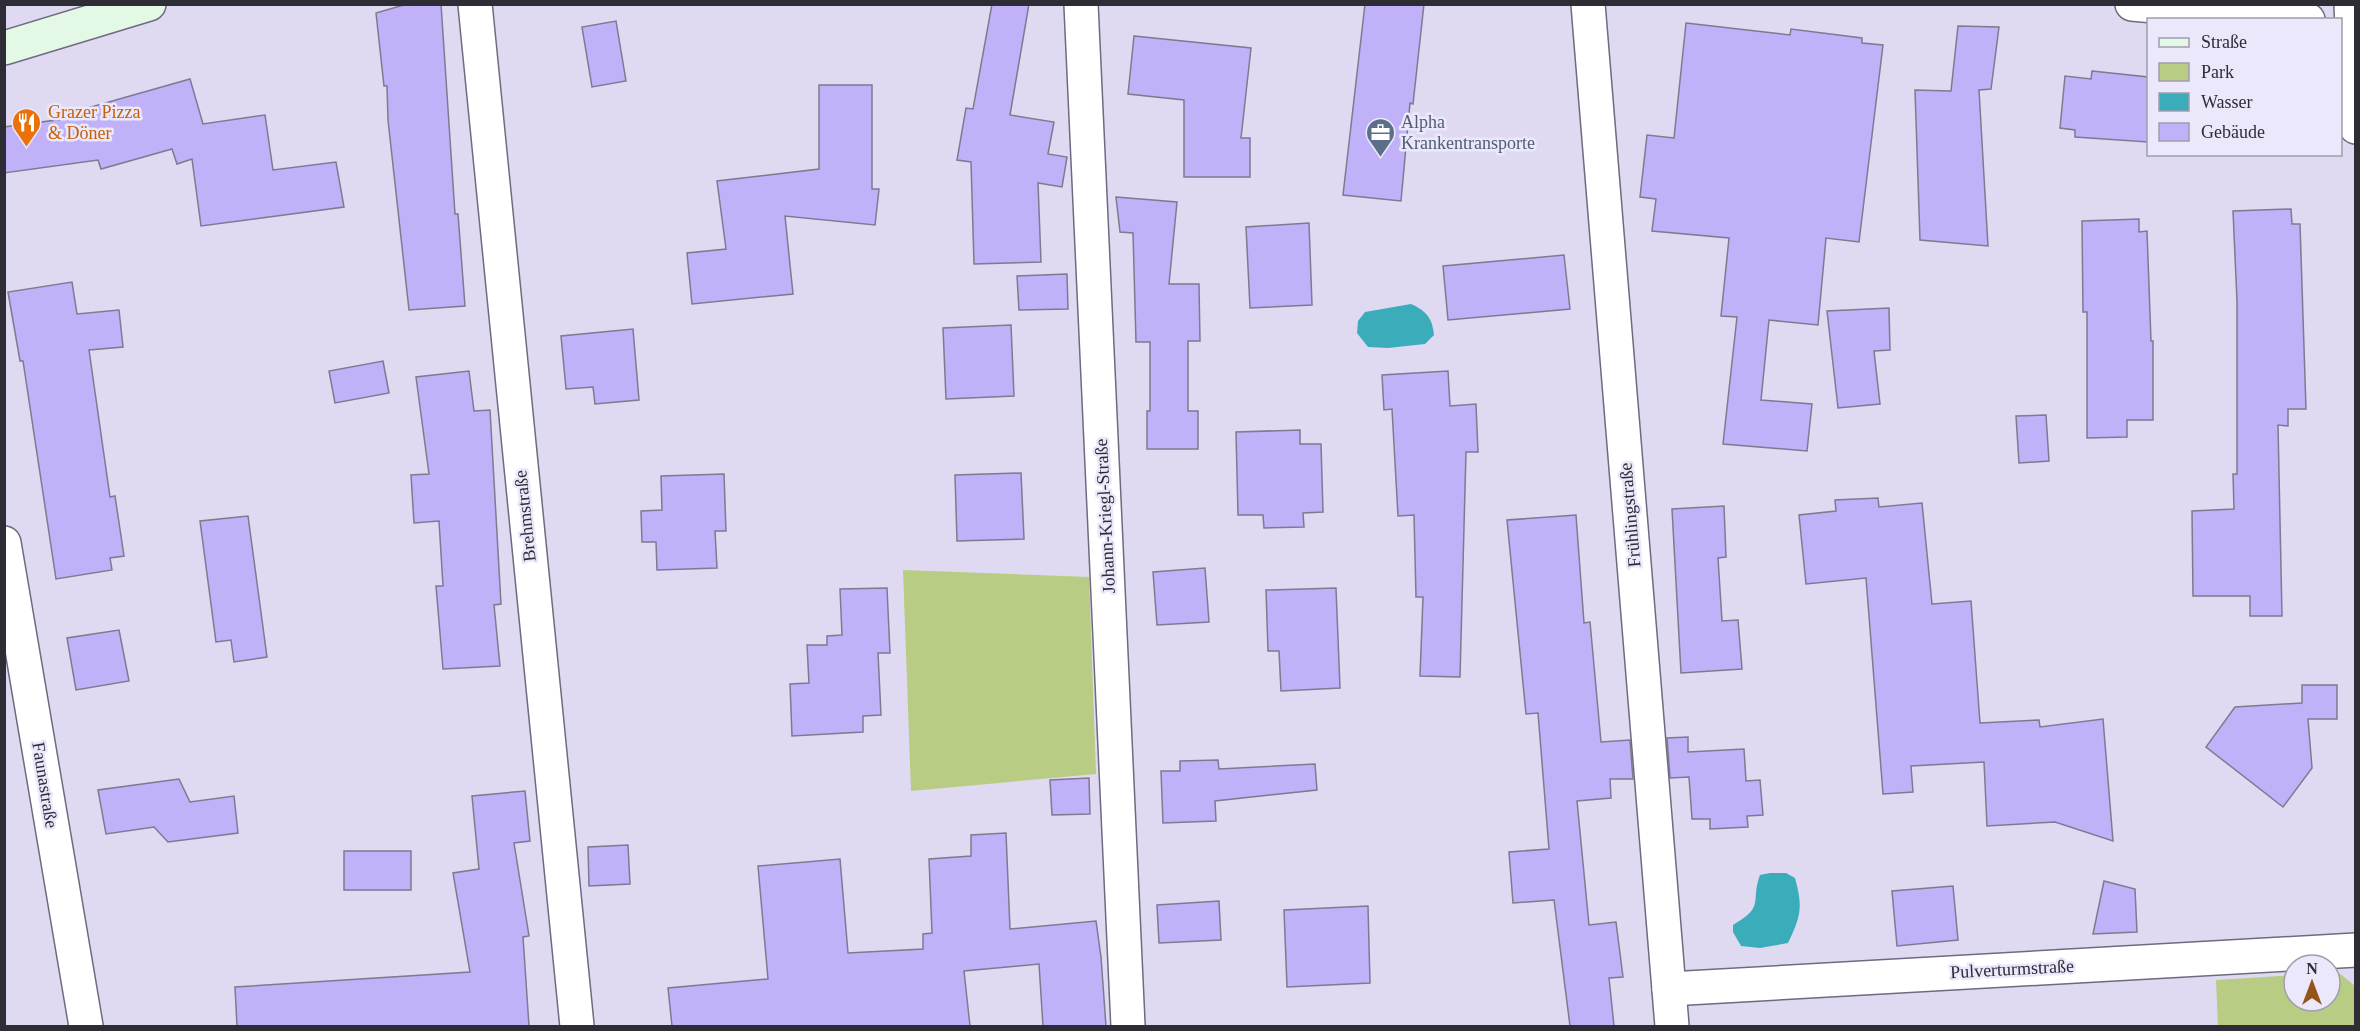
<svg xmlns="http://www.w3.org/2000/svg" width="2360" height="1031" viewBox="0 0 2360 1031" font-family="'Times New Roman',serif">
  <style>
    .green { fill: #b8cc83 }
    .water { fill: #3bacba }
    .building { fill: #c1b1f9; stroke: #7e7a8f; stroke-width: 1.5 }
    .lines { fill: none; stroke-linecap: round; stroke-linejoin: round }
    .minor-casing { stroke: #6e6a7f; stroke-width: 36 }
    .secondary-casing { stroke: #6e6a7f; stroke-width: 36 }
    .minor { stroke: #fff; stroke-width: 33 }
    .secondary { stroke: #e3f9e6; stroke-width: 33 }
    .labels { text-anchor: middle; stroke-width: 5; stroke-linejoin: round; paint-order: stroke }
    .food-label { font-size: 18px; fill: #c56008; stroke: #ece8fb; text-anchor: start }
    .service-label { font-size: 18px; fill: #4e5e75; stroke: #ece8fb; text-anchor: start }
    .street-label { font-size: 18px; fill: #2e2c35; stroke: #ece8fb }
  </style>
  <rect width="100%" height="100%" fill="#dfdaf2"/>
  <g class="green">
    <polygon points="903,570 1089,577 1096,774 911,791"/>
    <polygon points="2330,973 2339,973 2355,986 2355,1026 2218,1026 2216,980 2294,975 2294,1001 2330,1001"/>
  </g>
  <g class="water">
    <path d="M1411,304C1426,311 1432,317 1434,335L1425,344L1388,348L1368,347L1357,333L1358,321L1365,312Z"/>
    <path d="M1770,873H1786L1795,878C1803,907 1801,916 1788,943L1760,948L1741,946L1733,932V925C1766,906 1750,902 1760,875Z"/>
  </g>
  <g class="building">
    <polygon points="407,4 441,4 455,214 458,214 465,306 409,310 388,120 387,86 384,86 376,13"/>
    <polygon points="992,4 1029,4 1010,115 1054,122 1048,154 1067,157 1062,187 1038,183 1041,262 974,264 971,162 957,160 966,108 973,109"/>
    <polygon points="1365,4 1424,4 1413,104 1410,103 1401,201 1343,195"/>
    <polygon points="616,21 626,81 592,87 582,27"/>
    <polygon points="1686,23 1790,35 1791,29 1862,38 1862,43 1883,45 1859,242 1826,238 1818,325 1769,320 1761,400 1812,404 1807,451 1723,444 1737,317 1721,316 1729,238 1652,231 1656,199 1640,197 1647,135 1674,138"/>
    <polygon points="1958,26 1999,27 1991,89 1979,90 1988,246 1920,240 1915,90 1951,91"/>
    <polygon points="1134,36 1251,48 1241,138 1250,138 1250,177 1184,177 1184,100 1128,94"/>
    <polygon points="2092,71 2148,77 2148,142 2075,137 2075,130 2060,128 2065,76 2091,79"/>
    <polygon points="190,79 203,124 265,115 273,170 336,162 344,207 201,226 192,159 177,164 172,149 101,169 98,160 4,173 4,127 86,116 84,109"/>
    <polygon points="819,85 872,85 872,189 879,189 875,225 785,216 793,294 692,304 687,253 726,249 717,181 819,169"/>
    <polygon points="1116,197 1177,202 1169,284 1199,284 1200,341 1188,341 1188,411 1198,411 1198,449 1147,449 1147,411 1150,411 1150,342 1136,342 1133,233 1120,232"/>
    <polygon points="2291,209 2292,224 2300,224 2306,409 2288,409 2288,426 2278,425 2282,616 2250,616 2250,596 2193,596 2192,511 2234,509 2233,474 2237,474 2237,301 2233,211"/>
    <polygon points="2139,219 2139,232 2147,231 2151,341 2153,341 2153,420 2127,420 2127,437 2087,438 2087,312 2083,312 2082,221"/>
    <polygon points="1309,223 1312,305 1250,308 1246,227"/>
    <polygon points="1564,255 1570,309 1448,320 1443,266"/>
    <polygon points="1067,274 1068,309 1019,310 1017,276"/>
    <polygon points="72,282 77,314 119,310 123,347 89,350 110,497 115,496 124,556 110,558 112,570 56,579 23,361 20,361 8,292"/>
    <polygon points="1889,308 1890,350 1874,351 1880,404 1838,408 1827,311"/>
    <polygon points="1011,325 1014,396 946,399 943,328"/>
    <polygon points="633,329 639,400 595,404 593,387 566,389 561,336"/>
    <polygon points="383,361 389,393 335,403 329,371"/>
    <polygon points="469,371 474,411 490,410 501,604 494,605 500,666 443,669 436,586 443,586 439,521 414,523 411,475 429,474 416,377"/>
    <polygon points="1448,371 1450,406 1476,404 1478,452 1466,452 1460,677 1420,676 1423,597 1416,597 1414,515 1398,516 1392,409 1384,410 1382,375"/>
    <polygon points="2046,415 2049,461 2019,463 2016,416"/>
    <polygon points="1300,430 1300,444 1321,444 1323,512 1303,513 1304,527 1264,528 1263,515 1238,515 1236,432"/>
    <polygon points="1021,473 1024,539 957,541 955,475"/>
    <polygon points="724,474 726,531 715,531 717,568 657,570 656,542 642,542 641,511 662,510 661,476"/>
    <polygon points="1878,498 1879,507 1922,503 1932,604 1971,601 1980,723 2039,720 2040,727 2103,719 2113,841 2055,822 1987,826 1984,762 1911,766 1913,792 1883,794 1866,578 1806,584 1799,515 1836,511 1835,500"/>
    <polygon points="1724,506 1726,557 1718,558 1722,621 1738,620 1742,669 1681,673 1672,509"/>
    <polygon points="1576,515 1584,623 1590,622 1601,742 1630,740 1633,779 1610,779 1611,798 1577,801 1589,925 1616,922 1623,977 1609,978 1614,1026 1570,1026 1554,900 1513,903 1509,852 1549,849 1538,713 1526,714 1507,520"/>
    <polygon points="248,516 267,657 234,662 231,640 216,642 200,521"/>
    <polygon points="1205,568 1209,622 1157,625 1153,572"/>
    <polygon points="887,588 890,653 878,653 881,715 863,716 863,732 792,736 790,684 809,683 807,645 827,645 827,636 842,635 840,589"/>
    <polygon points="1336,588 1340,688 1281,691 1279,651 1268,651 1266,590"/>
    <polygon points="119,630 129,681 76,690 67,638"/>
    <polygon points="2302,685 2337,685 2337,719 2308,719 2312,768 2283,807 2206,747 2235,707 2302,703"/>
    <polygon points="1688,737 1688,752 1744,749 1746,781 1760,780 1763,815 1747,816 1748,827 1710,829 1710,819 1692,819 1689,777 1670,778 1667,738"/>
    <polygon points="1218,760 1219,769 1315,764 1317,790 1215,801 1216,821 1163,823 1161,771 1180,771 1180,761"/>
    <polygon points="1089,778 1090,814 1052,815 1050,780"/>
    <polygon points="179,779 190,802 234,796 238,833 168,842 154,827 106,834 98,790"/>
    <polygon points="525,791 530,841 514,843 529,936 523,937 529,1026 237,1026 235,987 470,972 453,873 479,869 472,796"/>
    <polygon points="1006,833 1010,929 1096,921 1101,957 1106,1026 1043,1026 1039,964 964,971 970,1026 672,1026 668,988 768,979 758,866 840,859 848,953 923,949 923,934 932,933 929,859 971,856 971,835"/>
    <polygon points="628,845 630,884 589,886 588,847"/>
    <rect x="344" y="851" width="67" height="39"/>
    <polygon points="2104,881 2135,889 2137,932 2093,934"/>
    <polygon points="1953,886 1958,940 1897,946 1892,891"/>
    <polygon points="1219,901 1221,940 1159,943 1157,905"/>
    <polygon points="1368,906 1370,983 1287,987 1284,910"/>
  </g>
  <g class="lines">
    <defs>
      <g id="minor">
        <polyline points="475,4 577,1026"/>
        <polyline points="1081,4 1128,1026"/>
        <polyline points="1588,4 1672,1026"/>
        <polyline points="2132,4 2308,20"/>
        <polyline points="2351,4 2356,127"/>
        <polyline points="4,543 86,1026"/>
        <polyline points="1669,989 2356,950"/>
      </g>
      <polyline id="secondary" points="4,48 149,4"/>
    </defs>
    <use href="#minor" class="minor-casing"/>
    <use href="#secondary" class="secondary-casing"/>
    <use href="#minor" class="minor"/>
    <use href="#secondary" class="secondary"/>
  </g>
  <defs>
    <symbol id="restaurant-pin" viewBox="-11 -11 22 30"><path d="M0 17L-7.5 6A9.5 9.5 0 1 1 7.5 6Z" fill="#e8710a" stroke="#ece8fb"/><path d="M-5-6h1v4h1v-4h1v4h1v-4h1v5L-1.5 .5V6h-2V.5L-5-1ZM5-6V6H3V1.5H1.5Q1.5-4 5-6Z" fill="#fff"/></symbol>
    <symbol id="office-pin" viewBox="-11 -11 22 30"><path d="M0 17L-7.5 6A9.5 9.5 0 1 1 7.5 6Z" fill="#5c6f8a" stroke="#ece8fb"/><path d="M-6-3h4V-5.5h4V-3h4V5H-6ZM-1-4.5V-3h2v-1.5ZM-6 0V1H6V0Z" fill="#fff"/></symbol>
  </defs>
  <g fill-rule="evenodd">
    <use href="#restaurant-pin" x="10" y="106" width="33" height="45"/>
    <use href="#office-pin" x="1364" y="116" width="33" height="45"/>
  </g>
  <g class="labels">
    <g class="food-label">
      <text x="48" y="118">Grazer Pizza<tspan x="48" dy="21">&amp; Döner</tspan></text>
    </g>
    <g class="service-label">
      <text x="1401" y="128">Alpha<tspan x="1401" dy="21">Krankentransporte</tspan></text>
    </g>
    <g class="street-label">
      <text transform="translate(1630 515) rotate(-95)" y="6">Frühlingstraße</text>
      <text transform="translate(525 516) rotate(-96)" y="6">Brehmstraße</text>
      <text transform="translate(1105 516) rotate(-93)" y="6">Johann-Kriegl-Straße</text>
      <text transform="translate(45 785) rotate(81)" y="6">Faunastraße</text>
      <text transform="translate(2012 969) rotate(-3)" y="6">Pulverturmstraße</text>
    </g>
  </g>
  <rect width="2360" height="1031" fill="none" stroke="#2e2c35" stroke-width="12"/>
  <rect x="2147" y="18" width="195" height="138" fill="#ece8fb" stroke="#a09dac" stroke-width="1.5"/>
  <rect x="2159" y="38" width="30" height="9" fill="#e3f9e6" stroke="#a09dac" stroke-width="1.5"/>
  <text x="2201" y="48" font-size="18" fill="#2e2c35">Straße</text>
  <rect x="2159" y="63" width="30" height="18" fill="#b8cc83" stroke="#a09dac" stroke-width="1.5"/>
  <text x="2201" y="78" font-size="18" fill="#2e2c35">Park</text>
  <rect x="2159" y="93" width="30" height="18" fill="#3bacba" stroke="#a09dac" stroke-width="1.5"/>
  <text x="2201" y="108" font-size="18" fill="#2e2c35">Wasser</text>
  <rect x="2159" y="123" width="30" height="18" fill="#c1b1f9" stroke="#a09dac" stroke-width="1.5"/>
  <text x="2201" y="138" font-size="18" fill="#2e2c35">Gebäude</text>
  <g transform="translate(2312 983)"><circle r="28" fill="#ece8fb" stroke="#a09dac" stroke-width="1.5"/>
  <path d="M0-4.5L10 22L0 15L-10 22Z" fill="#935519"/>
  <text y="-9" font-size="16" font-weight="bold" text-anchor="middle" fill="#2e2c35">N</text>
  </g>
</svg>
